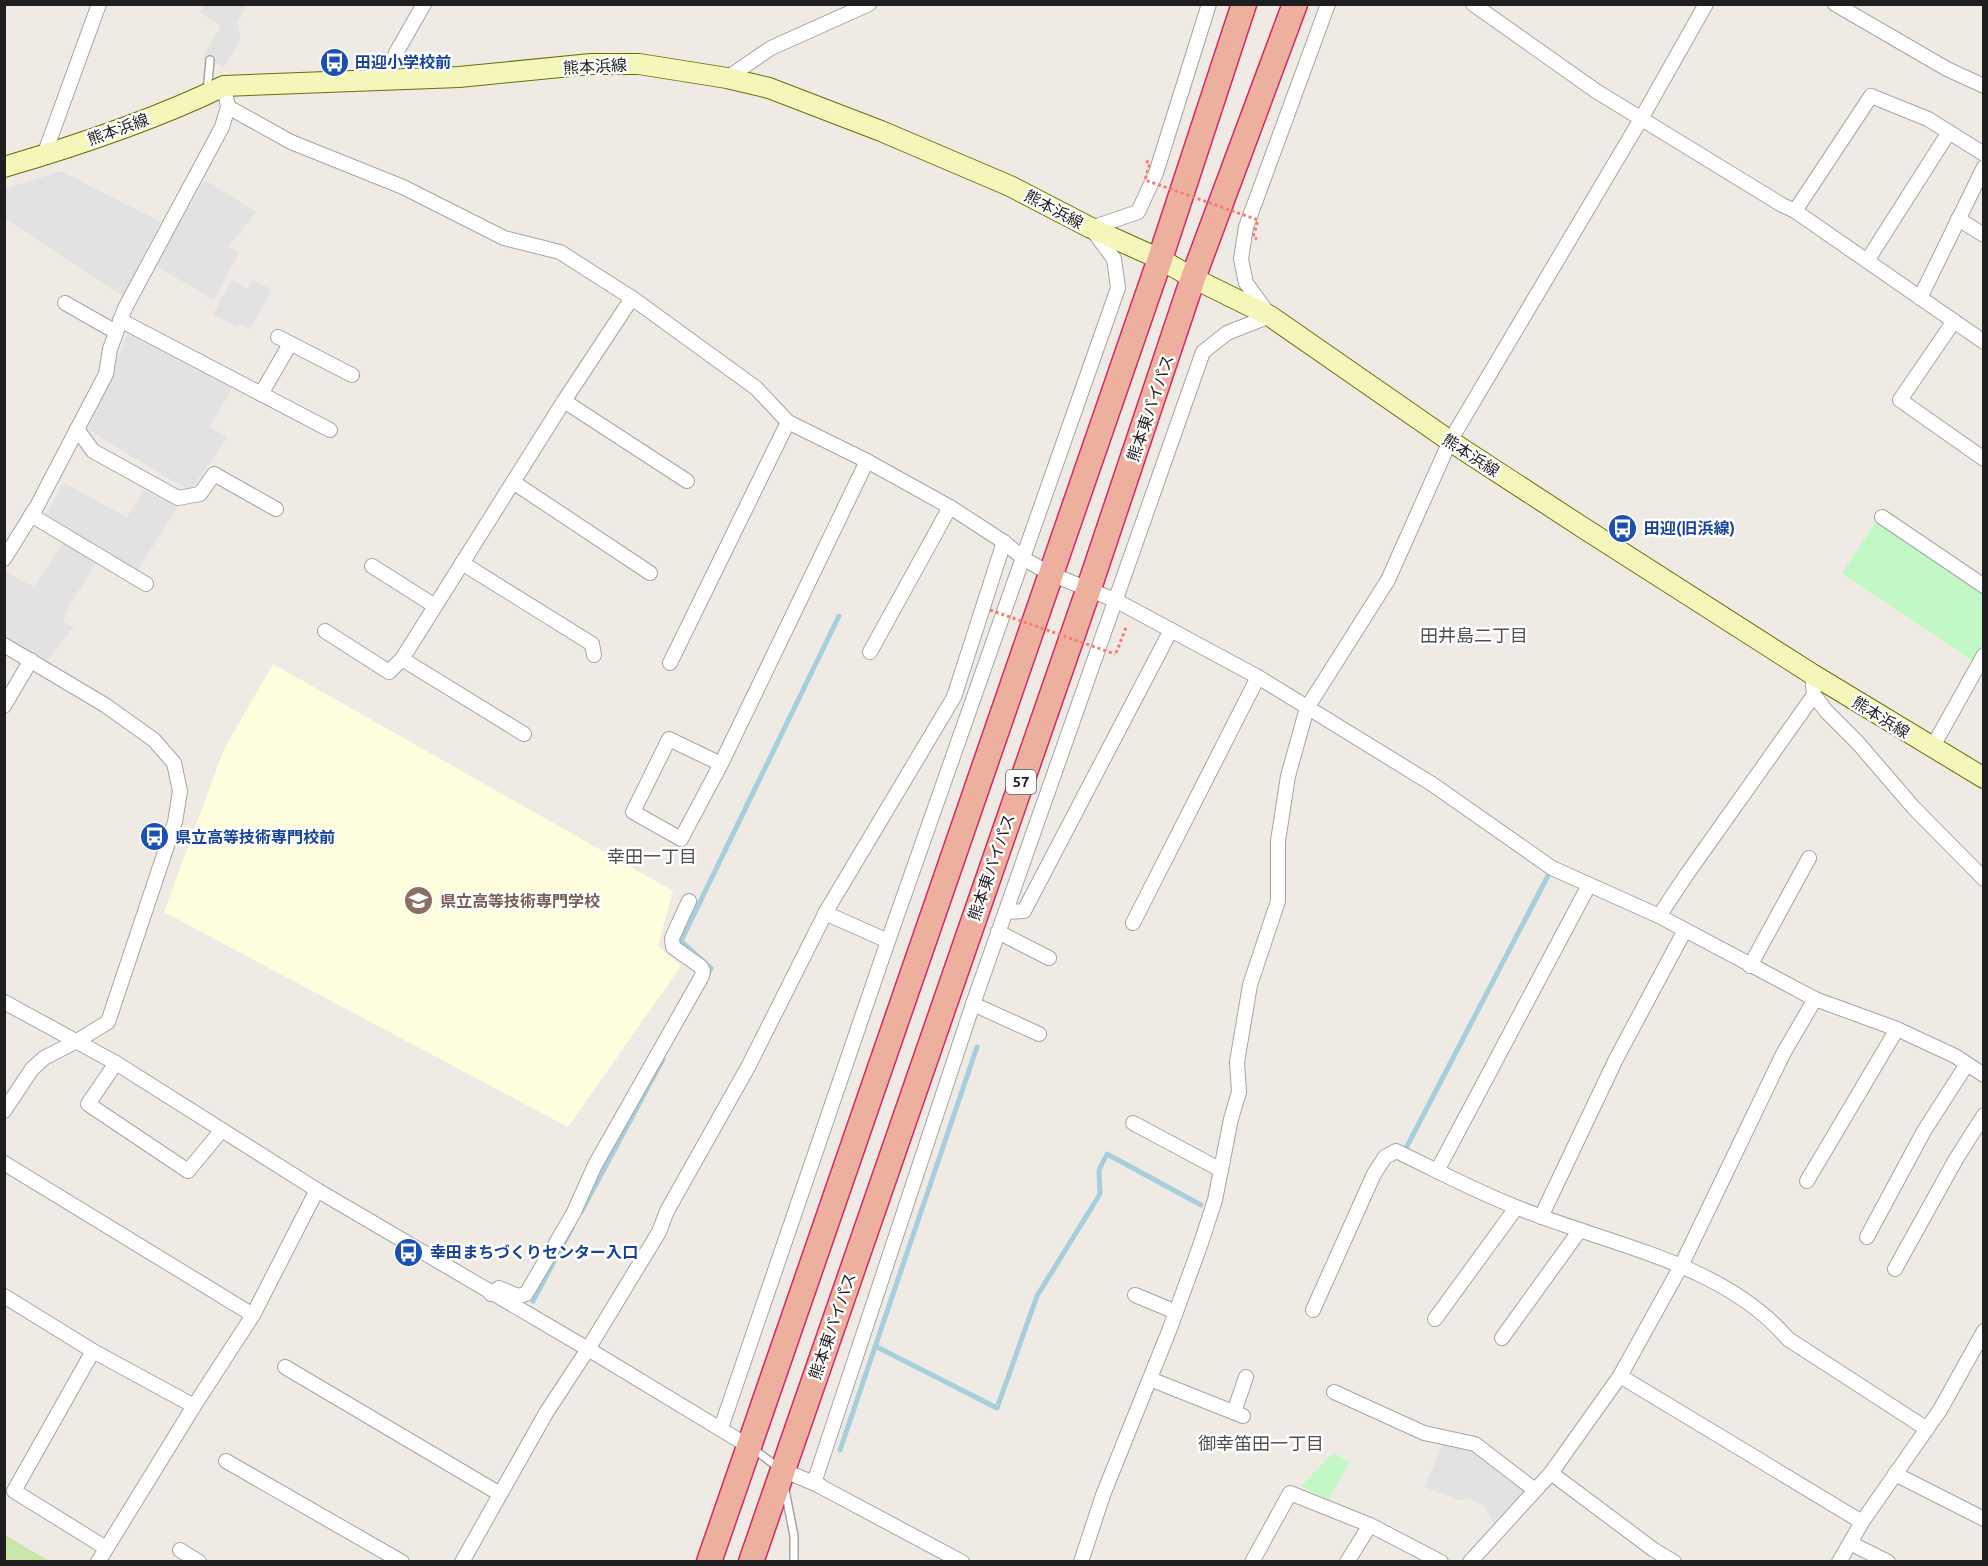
<svg xmlns="http://www.w3.org/2000/svg" width="1988" height="1566" viewBox="0 0 1988 1566" font-family="Ubuntu,'Noto Sans JP',sans-serif">
  <style>
    .education { fill: #fefede }
    .grass { fill: #c9e7ab }
    .park { fill: #c2f8c6 }
    .parking { fill: #e2e2e2 }
    .lines { fill: none; stroke-linecap: round; stroke-linejoin: round }
    .stream { stroke: #a6cfdb; stroke-width: 5 }
    .service-casing { stroke: #a5a5a5; stroke-width: 10 }
    .minor-casing { stroke: #a5a5a5; stroke-width: 16 }
    .secondary-casing { stroke: #667108; stroke-width: 22 }
    .trunk-casing { stroke: #d42965; stroke-width: 27 }
    .path { stroke: #f57c6e; stroke-width: 3; stroke-dasharray: 3 3; stroke-linecap: butt }
    .service { stroke: #fff; stroke-width: 7 }
    .minor { stroke: #fff; stroke-width: 14 }
    .secondary { stroke: #f4f7b9; stroke-width: 20 }
    .trunk { stroke: #eeb09e; stroke-width: 24 }
    .path-bridge { stroke: #f57c6e; stroke-width: 3; stroke-dasharray: 3 3; stroke-linecap: butt }
    .labels { text-anchor: middle; stroke-width: 5; stroke-linejoin: round; paint-order: stroke }
    .shield { fill: #fff; stroke: #626262; stroke-width: 1.5 }
    .shield-label { font-size: 15px; font-weight: bold; fill: #1e1e1e }
    .transit-label { font-size: 16px; font-weight: bold; fill: #164399; stroke: #fff; text-anchor: start }
    .street-label { font-size: 16px; fill: #1e1e1e; stroke: #fff }
    .education-label { font-size: 16px; font-weight: bold; fill: #785e54; stroke: #fff; text-anchor: start }
    .neighbourhood-label { font-size: 18px; fill: #515151; stroke: #fff }
  </style>
  <rect width="100%" height="100%" fill="#efebe4"/>
  <polygon class="education" points="273,664 673,891 658,946 681,966 568,1127 164,912 224,749"/>
  <polygon class="grass" points="5,1535 49,1561 5,1561"/>
  <g class="park">
    <polygon points="1878,519 1983,590 1983,649 1975,662 1842,573"/>
    <polygon points="1333,1453 1350,1462 1328,1500 1301,1486"/>
  </g>
  <g class="parking">
    <polygon points="204,5 247,5 238,21 240,40 224,67 203,57 221,26 200,12"/>
    <polygon points="61,171 161,222 123,296 5,218 5,189"/>
    <polygon points="205,180 256,212 229,246 239,253 214,300 155,265"/>
    <polygon points="231,280 247,288 252,280 272,290 250,329 240,324 238,328 213,314"/>
    <polygon points="128,333 234,386 209,427 227,438 190,491 88,430"/>
    <polygon points="64,483 127,517 144,490 178,507 136,572 46,514"/>
    <polygon points="64,541 97,562 68,607 63,622 74,627 47,661 5,639 4,571 34,587"/>
    <polygon points="1444,1443 1473,1448 1527,1487 1528,1494 1496,1528 1484,1506 1469,1498 1460,1500 1424,1487"/>
  </g>
  <g class="lines">
    <g class="stream">
      <polyline points="707,977 711,968 681,941 839,616"/>
      <polyline points="1404,1152 1552,868"/>
      <polyline points="581,1212 663,1059"/>
      <polyline points="533,1301 572,1228"/>
      <polyline points="877,1347 997,1408 1037,1296 1100,1194 1099,1170 1107,1154 1201,1205"/>
      <polyline points="840,1450 977,1047"/>
    </g>
    <defs>
      <g id="service">
        <polyline points="207,92 210,60"/>
        <polyline points="752,1448 779,1468"/>
        <polyline points="785,1490 794,1536 794,1562"/>
      </g>
      <g id="minor">
        <polyline points="1473,4 1596,91 1782,205 1795,211 1984,342"/>
        <polyline points="1835,4 1947,69 1984,86"/>
        <polyline points="727,78 771,48 869,4"/>
        <polyline points="387,80 396,53 424,4"/>
        <polyline points="228,107 291,142 403,187 504,238 560,252 632,298 756,388 788,422 867,461 950,507 1004,542 1024,559 1051,574 1117,601 1258,677 1432,784 1552,868 1659,916 1815,999 1897,1029 1955,1056 1984,1075"/>
        <polyline points="44,155 99,4"/>
        <polyline points="1795,211 1871,96 1928,119 1984,154"/>
        <polyline points="1958,219 1984,235"/>
        <polyline points="1867,261 1949,132"/>
        <polyline points="1920,298 1984,167"/>
        <polyline points="65,303 116,332"/>
        <polyline points="120,320 330,430"/>
        <polyline points="1954,321 1900,400 1984,459"/>
        <polyline points="278,337 352,375"/>
        <polyline points="261,394 290,344"/>
        <polyline points="564,401 687,481"/>
        <polyline points="77,429 93,451 178,498 200,494 214,474 276,509"/>
        <polyline points="513,482 650,573"/>
        <polyline points="31,515 146,584"/>
        <polyline points="1882,517 1984,586"/>
        <polyline points="4,559 37,506 106,374 110,349 125,308 222,127 228,107 224,86"/>
        <polyline points="462,563 592,644 594,655"/>
        <polyline points="372,566 435,606"/>
        <polyline points="325,631 389,672 402,659 564,401 632,298"/>
        <polyline points="4,645 105,705 154,740 174,763 180,791 175,822 108,1022 77,1041 44,1058 32,1069 4,1111"/>
        <polyline points="870,652 950,507"/>
        <polyline points="402,659 524,734"/>
        <polyline points="670,663 788,422"/>
        <polyline points="1812,674 1814,695 1826,711 1858,743 1913,807 1984,879"/>
        <polyline points="4,706 31,660"/>
        <polyline points="1932,748 1984,655"/>
        <polyline points="721,764 669,739 633,812 681,839 721,764 867,461"/>
        <polyline points="1006,912 1024,911 1171,630"/>
        <polyline points="825,913 888,941"/>
        <polyline points="1659,916 1687,874 1814,695"/>
        <polyline points="1133,923 1258,677"/>
        <polyline points="998,932 1049,958"/>
        <polyline points="1750,966 1809,858"/>
        <polyline points="4,1002 116,1063 317,1190 588,1349 750,1447"/>
        <polyline points="973,1004 1039,1034"/>
        <polyline points="116,1063 88,1104 188,1171 221,1131"/>
        <polyline points="1133,1123 1221,1170"/>
        <polyline points="4,1163 253,1315"/>
        <polyline points="1437,1171 1589,885"/>
        <polyline points="1807,1181 1897,1029"/>
        <polyline points="1541,1217 1616,1059 1685,930"/>
        <polyline points="1867,1237 1924,1131 1967,1064"/>
        <polyline points="1895,1269 1956,1159 1984,1115"/>
        <polyline points="491,1294 499,1288 518,1296 526,1294 573,1214 595,1165 702,976 703,971 701,967 673,947 672,938 689,901"/>
        <polyline points="1135,1295 1176,1312"/>
        <polyline points="4,1296 93,1351 194,1406"/>
        <path d="M1313,1310L1374,1174L1385,1157L1396,1151C1436,1170 1475,1191 1516,1207C1605,1244 1723,1262 1788,1339L1927,1429"/>
        <polyline points="1435,1319 1516,1208"/>
        <polyline points="1502,1338 1580,1230"/>
        <polyline points="93,1351 14,1491 106,1548"/>
        <polyline points="285,1367 500,1494"/>
        <polyline points="1620,1376 1862,1522"/>
        <polyline points="1150,1379 1243,1416"/>
        <polyline points="1334,1392 1424,1433 1475,1444 1535,1490"/>
        <polyline points="1234,1412 1246,1377"/>
        <polyline points="721,1428 888,941 1118,288 1114,259 1091,228 1138,212 1156,173 1209,4"/>
        <polyline points="226,1461 402,1562"/>
        <polyline points="782,1470 821,1486"/>
        <polyline points="1551,1473 1654,1550 1674,1562"/>
        <polyline points="1895,1474 1984,1519"/>
        <polyline points="1850,1543 1888,1562"/>
        <polyline points="180,1550 199,1562"/>
        <polyline points="98,1562 194,1406 253,1315 317,1190"/>
        <polyline points="462,1562 546,1413 588,1349 659,1232 667,1211 748,1067 827,910 954,697 1004,542"/>
        <polyline points="962,1562 814,1483 973,1004 1203,352 1227,333 1270,316 1246,283 1241,259 1246,227 1328,4"/>
        <polyline points="1081,1562 1103,1495 1169,1331 1200,1246 1215,1200 1231,1119 1239,1092 1237,1062 1250,985 1278,901 1278,841 1288,776 1307,708 1388,580 1450,441 1641,119 1706,4"/>
        <polyline points="1252,1562 1290,1493 1370,1525 1441,1562"/>
        <polyline points="1347,1562 1370,1525"/>
        <polyline points="1470,1562 1551,1473 1620,1376 1681,1266 1783,1054 1815,999"/>
        <polyline points="1839,1562 1862,1522 1940,1410 1984,1331"/>
      </g>
      <path id="secondary" d="M4,167C79,145 154,120 224,86L459,77L591,64H639L727,78L769,88L881,131L1010,186L1091,228L1160,259L1193,278L1270,316L1450,441L1582,527L1812,674L1984,778"/>
      <g id="trunk">
        <polyline points="709,1562 1160,259 1244,4"/>
        <polyline points="751,1562 1089,588 1193,278 1295,4"/>
      </g>
    </defs>
    <use href="#service" class="service-casing"/>
    <use href="#minor" class="minor-casing"/>
    <use href="#secondary" class="secondary-casing"/>
    <use href="#trunk" class="trunk-casing"/>
    <polyline class="path" points="1116,653 1127,625"/>
    <use href="#service" class="service"/>
    <use href="#minor" class="minor"/>
    <use href="#secondary" class="secondary"/>
    <use href="#trunk" class="trunk"/>
    <g class="path-bridge">
      <polyline points="1146,161 1150,163 1145,180 1258,220 1253,237 1257,239"/>
      <polyline points="990,610 1115,654"/>
    </g>
  </g>
  <defs>
    <symbol id="bus-disc" viewBox="-11 -11 22 22"><circle r="9.5" fill="#1a4fb4" stroke="#fff"/><path d="M-5-6H5V4H4V6H2V4H-2V6H-4V4H-5ZM-3.5-4V0h7V-4ZM-3.5 1.2v1.5H-2V1.2ZM2 1.2v1.5H3.5V1.2Z" fill="#fff"/></symbol>
    <symbol id="school-disc" viewBox="-11 -11 22 22"><circle r="9.5" fill="#8d6e63" stroke="#fff"/><path d="M0-5L7-2L0 1L-7-2ZM-4 1L0 2.5L4 1V4Q0 6-4 4Z" fill="#fff"/></symbol>
  </defs>
  <g fill-rule="evenodd">
    <use href="#bus-disc" x="318" y="46" width="33" height="33"/>
    <use href="#bus-disc" x="1606" y="512" width="33" height="33"/>
    <use href="#bus-disc" x="138" y="820" width="33" height="33"/>
    <use href="#school-disc" x="402" y="884" width="33" height="33"/>
    <use href="#bus-disc" x="392" y="1236" width="33" height="33"/>
  </g>
  <g class="labels">
    <rect class="shield" x="1006" y="770" width="30" height="24" rx="4.5"/>
    <g class="shield-label">
      <text x="1021" y="787">57</text>
    </g>
    <g class="transit-label">
      <text x="355" y="68">田迎小学校前</text>
      <text x="1644" y="534">田迎(旧浜線)</text>
      <text x="175" y="843">県立高等技術専門校前</text>
      <text x="430" y="1258">幸田まちづくりセンター入口</text>
    </g>
    <g class="street-label">
      <text transform="translate(595 66) rotate(-3)" y="6">熊本浜線</text>
      <text transform="translate(118 129) rotate(-20)" y="6">熊本浜線</text>
      <text transform="translate(1054 209) rotate(28)" y="6">熊本浜線</text>
      <text transform="translate(1150 408) rotate(-71)" y="6">熊本東バイパス</text>
      <text transform="translate(1471 455) rotate(33)" y="6">熊本浜線</text>
      <text transform="translate(1881 717) rotate(32)" y="6">熊本浜線</text>
      <text transform="translate(991 867) rotate(-71)" y="6">熊本東バイパス</text>
      <text transform="translate(832 1326) rotate(-71)" y="6">熊本東バイパス</text>
    </g>
    <g class="education-label">
      <text x="440" y="907">県立高等技術専門学校</text>
    </g>
    <g class="neighbourhood-label">
      <text x="1474" y="642">田井島二丁目</text>
      <text x="652" y="863">幸田一丁目</text>
      <text x="1261" y="1450">御幸笛田一丁目</text>
    </g>
  </g>
  <rect width="1988" height="1566" fill="none" stroke="#1e1e1e" stroke-width="12"/>
</svg>
